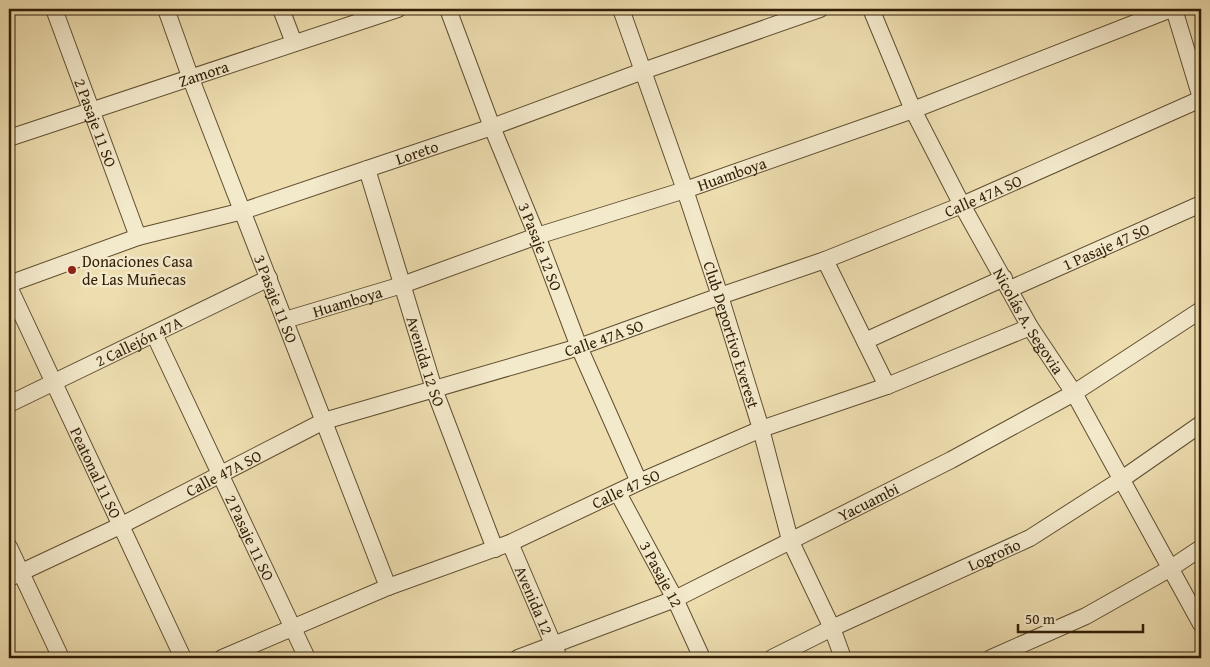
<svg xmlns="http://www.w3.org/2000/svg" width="1210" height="667" viewBox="0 0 1210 667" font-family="'Gentium Book Plus',serif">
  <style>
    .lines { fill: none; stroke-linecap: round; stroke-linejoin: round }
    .minor-casing { stroke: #604e30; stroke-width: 18 }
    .minor { stroke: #f3e9cb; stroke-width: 16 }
    .poi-dot { fill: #8f2418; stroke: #f3e9cb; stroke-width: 2 }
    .labels { text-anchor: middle; stroke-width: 5; stroke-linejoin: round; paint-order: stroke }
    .street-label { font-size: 16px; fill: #311e06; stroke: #f3e9cb }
    .poi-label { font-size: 16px; fill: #311e06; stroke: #f3e9cb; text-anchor: start }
  </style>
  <rect width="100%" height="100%" fill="#edddaf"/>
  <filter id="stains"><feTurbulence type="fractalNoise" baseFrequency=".004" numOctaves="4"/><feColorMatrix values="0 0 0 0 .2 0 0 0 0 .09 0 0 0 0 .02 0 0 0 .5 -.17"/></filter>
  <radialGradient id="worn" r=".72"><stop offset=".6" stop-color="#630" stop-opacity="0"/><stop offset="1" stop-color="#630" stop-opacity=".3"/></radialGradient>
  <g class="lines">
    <defs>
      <g id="minor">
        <path id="s1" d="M54,9L138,237"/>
        <path id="s2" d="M166,9L191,79L388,587"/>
        <polyline points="281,9 294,43"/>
        <path id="s3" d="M448,9L492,127L537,236L579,347L639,482"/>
        <path id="s4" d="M621,9L685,190L720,296L761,429L790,540L832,628L843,658"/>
        <path id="s5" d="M871,9L913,110L962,205L1030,327L1074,393L1201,624"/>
        <polyline points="1174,9 1201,98"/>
        <path id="s6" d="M9,138L398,9"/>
        <path id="s7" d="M367,169L434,389L495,549"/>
        <polyline points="825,260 887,386"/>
        <path id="s8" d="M9,284L138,237L243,211L367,169L492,127L643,71L820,9"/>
        <path id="s9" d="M9,287L183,658"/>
        <path id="s10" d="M1010,289L1201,204"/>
        <path id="s11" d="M285,320L402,285L537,236L685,190L913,110L1171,9"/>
        <path id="s12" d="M154,334L307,658"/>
        <polyline points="865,341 1004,278"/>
        <path id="s13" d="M9,404L269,278"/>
        <path id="s14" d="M618,493L675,599L702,658"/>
        <path id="s15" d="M510,543L559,658"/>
        <polyline points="9,547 61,658"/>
        <path id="s16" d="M9,578L122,525L324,421L579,347L720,296L825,260L962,205L1201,99"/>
        <path id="s17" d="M222,658L388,587L510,543L639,482L761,429L887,386L1030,327"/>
        <path id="s18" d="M518,658L675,599L951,460L1074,393L1201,310"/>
        <path id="s19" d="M772,658L832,628L1030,538L1122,479L1201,424"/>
        <polyline points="991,658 1086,616 1171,568 1201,548"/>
      </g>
    </defs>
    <use href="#minor" class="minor-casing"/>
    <use href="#minor" class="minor"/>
  </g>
  <circle class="poi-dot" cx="72" cy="270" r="5"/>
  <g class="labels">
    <g class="street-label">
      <text dy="6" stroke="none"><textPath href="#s6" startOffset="205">Zamora</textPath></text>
      <text dy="6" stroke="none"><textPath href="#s1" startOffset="121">2 Pasaje 11 SO</textPath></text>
      <text dy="6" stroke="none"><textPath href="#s8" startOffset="429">Loreto</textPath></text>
      <text dy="6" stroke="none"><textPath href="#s11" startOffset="470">Huamboya</textPath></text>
      <text dy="6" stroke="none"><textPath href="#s16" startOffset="1049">Calle 47A SO</textPath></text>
      <text dy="6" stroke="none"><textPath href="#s3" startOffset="255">3 Pasaje 12 SO</textPath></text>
      <text dy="6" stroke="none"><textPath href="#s10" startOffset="105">1 Pasaje 47 SO</textPath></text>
      <text dy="6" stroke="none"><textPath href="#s2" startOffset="310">3 Pasaje 11 SO</textPath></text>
      <text dy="6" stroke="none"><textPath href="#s11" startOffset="65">Huamboya</textPath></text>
      <text dy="6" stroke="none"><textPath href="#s5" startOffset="350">Nicolás A. Segovia</textPath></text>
      <text dy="6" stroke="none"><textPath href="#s4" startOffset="344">Club Deportivo Everest</textPath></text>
      <text dy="6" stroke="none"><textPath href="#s16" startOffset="644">Calle 47A SO</textPath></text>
      <text dy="6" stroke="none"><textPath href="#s13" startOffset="144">2 Callejón 47A</textPath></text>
      <text dy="6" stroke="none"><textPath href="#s7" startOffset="201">Avenida 12 SO</textPath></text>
      <text dy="6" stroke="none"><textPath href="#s16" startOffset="239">Calle 47A SO</textPath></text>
      <text dy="6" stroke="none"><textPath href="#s9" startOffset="205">Peatonal 11 SO</textPath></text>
      <text dy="6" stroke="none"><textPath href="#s17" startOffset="438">Calle 47 SO</textPath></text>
      <text dy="6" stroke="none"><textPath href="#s18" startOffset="384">Yacuambi</textPath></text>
      <text dy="6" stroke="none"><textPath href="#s12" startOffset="225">2 Pasaje 11 SO</textPath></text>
      <text dy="6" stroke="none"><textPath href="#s19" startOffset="245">Logroño</textPath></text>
      <text dy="6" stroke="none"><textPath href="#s14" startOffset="92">3 Pasaje 12</textPath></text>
      <text dy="6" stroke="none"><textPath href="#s15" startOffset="62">Avenida 12</textPath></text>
    </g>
    <g class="poi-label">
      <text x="82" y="267">Donaciones Casa<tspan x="82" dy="18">de Las Muñecas</tspan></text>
    </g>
  </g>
  <rect width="1210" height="667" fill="none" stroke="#edddaf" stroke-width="30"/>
  <rect x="10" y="10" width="1190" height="647" fill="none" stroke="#311e06" stroke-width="2.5"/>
  <rect x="15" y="15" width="1180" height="637" fill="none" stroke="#311e06"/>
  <path d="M1018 624v8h125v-8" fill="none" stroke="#311e06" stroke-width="2.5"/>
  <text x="1025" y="624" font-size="15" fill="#311e06" stroke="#f3e9cb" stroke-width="4" paint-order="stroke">50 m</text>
  <rect width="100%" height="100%" filter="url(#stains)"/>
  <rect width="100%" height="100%" fill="url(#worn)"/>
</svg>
